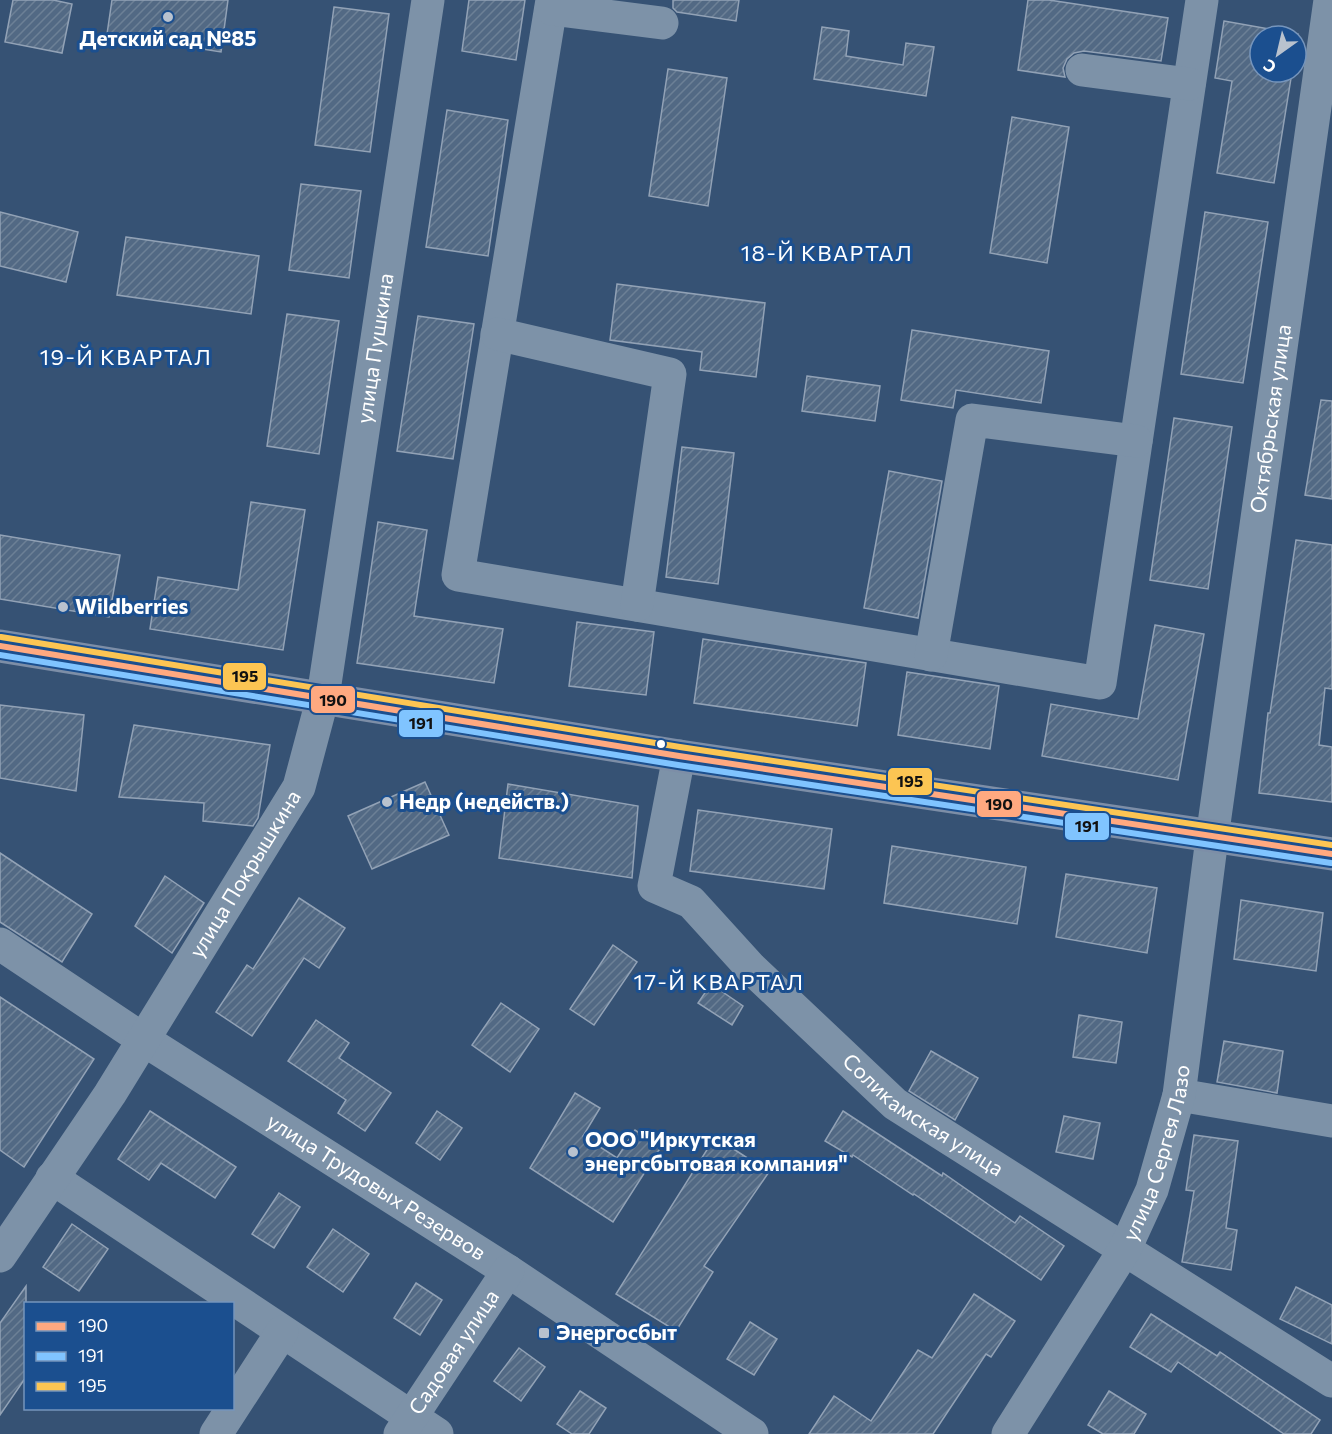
<svg xmlns="http://www.w3.org/2000/svg" width="1332" height="1434" viewBox="0 0 1332 1434" font-family="Commissioner,sans-serif">
  <style>
    .building { fill: url(#building-hatch); stroke: #92a2b6; stroke-width: 1.5 }
    .lines { fill: none; stroke-linecap: round; stroke-linejoin: round }
    .minor { stroke: #7d92a8; stroke-width: 33 }
    .major { stroke: #7d8ea7; stroke-width: 33 }
    .bus-1-casing { stroke: #1b4f8f; stroke-width: 10 }
    .bus-2-casing { stroke: #1b4f8f; stroke-width: 10 }
    .bus-3-casing { stroke: #1b4f8f; stroke-width: 10 }
    .bus-1 { stroke: #ffa980; stroke-width: 6 }
    .bus-2 { stroke: #80c4ff; stroke-width: 6 }
    .bus-3 { stroke: #fcc553; stroke-width: 6 }
    .poi-dot { fill: #b9c2ce; stroke: #1b4f8f; stroke-width: 2 }
    .bus-dot { fill: #fff; stroke: #1b4f8f; stroke-width: 2 }
    .labels { text-anchor: middle; stroke-width: 6; stroke-linejoin: round; paint-order: stroke }
    .poi-label { font-size: 21px; font-weight: bold; fill: #fff; stroke: #1b4f8f; text-anchor: start }
    .street-label { font-size: 21px; fill: #fff; stroke: #1b4f8f }
    .neighbourhood-label { font-size: 22px; letter-spacing: 1.5px; fill: #fff; stroke: #1b4f8f }
    .line-badge { stroke: #1b4f8f; stroke-width: 2 }
    .pale-badge-label { font-size: 16px; text-anchor: middle; font-weight: bold; fill: #111 }
  </style>
  <defs>
    <pattern id="building-hatch" width="6" height="6" patternUnits="userSpaceOnUse" patternTransform="scale(1.5)"><rect width="6" height="6" fill="#526984"/><path d="M-1 1l2-2M0 6l6-6M5 7l2-2" fill="none" stroke="#6c8096"/></pattern>
  </defs>
  <rect width="100%" height="100%" fill="#365274"/>
  <g class="building">
    <polygon points="13,0 53,0 72,4 62,53 5,42"/>
    <polygon points="112,0 228,0 221,52 107,34"/>
    <polygon points="469,0 525,0 516,60 462,51"/>
    <polygon points="673,0 739,0 736,21 677,12 673,8"/>
    <polygon points="1028,0 1049,0 1168,18 1161,61 1084,51 1074,53 1067,59 1063,68 1065,77 1018,70"/>
    <polygon points="334,7 389,14 370,152 315,145"/>
    <polygon points="1224,21 1298,34 1296,49 1296,36 1260,36 1260,72 1292,72 1274,183 1217,173 1232,81 1215,78"/>
    <polygon points="822,27 849,31 846,56 903,65 906,43 934,47 926,96 814,79"/>
    <polygon points="668,69 727,78 708,206 649,196"/>
    <polygon points="447,110 508,120 488,256 426,247"/>
    <polygon points="1012,117 1069,127 1047,263 990,253"/>
    <polygon points="301,184 361,191 349,278 289,270"/>
    <polygon points="0,212 78,232 66,282 0,266"/>
    <polygon points="1205,212 1268,222 1243,383 1181,374"/>
    <polygon points="126,237 259,256 251,314 117,295"/>
    <polygon points="617,284 765,303 756,377 700,370 702,352 610,340"/>
    <polygon points="287,314 339,321 319,454 267,446"/>
    <polygon points="418,316 474,324 453,459 397,451"/>
    <polygon points="912,330 1049,351 1041,403 956,390 953,408 901,400"/>
    <polygon points="807,376 880,386 875,421 802,411"/>
    <polygon points="1321,400 1332,401 1332,499 1305,495"/>
    <polygon points="1174,418 1232,427 1208,589 1150,580"/>
    <polygon points="682,447 734,453 718,584 666,577"/>
    <polygon points="889,471 942,481 918,618 864,608"/>
    <polygon points="251,502 305,510 283,650 150,629 158,577 238,590"/>
    <polygon points="378,522 427,530 414,616 503,629 494,683 357,663"/>
    <polygon points="0,535 120,555 109,617 0,599"/>
    <polygon points="1296,540 1332,545 1332,689 1325,688 1319,745 1332,747 1332,802 1259,793 1268,713 1270,713"/>
    <polygon points="577,622 654,632 646,695 569,686"/>
    <polygon points="1155,625 1204,634 1178,780 1042,756 1051,704 1138,719"/>
    <polygon points="703,639 866,663 857,726 694,703"/>
    <polygon points="907,672 999,686 990,749 898,735"/>
    <polygon points="0,705 84,715 76,791 0,778"/>
    <polygon points="134,725 270,745 258,818 253,826 203,821 204,803 119,797"/>
    <polygon points="425,782 449,835 372,869 348,816"/>
    <polygon points="508,784 638,806 632,878 499,858"/>
    <polygon points="698,810 832,829 824,889 690,871"/>
    <polygon points="892,846 1026,867 1017,924 884,903"/>
    <polygon points="0,853 92,914 62,962 0,922"/>
    <polygon points="1066,874 1157,888 1147,953 1056,937"/>
    <polygon points="165,876 204,903 172,953 135,926"/>
    <polygon points="299,898 345,928 319,968 304,958 252,1036 216,1012 247,965 253,969"/>
    <polygon points="1241,900 1323,913 1316,971 1234,959"/>
    <polygon points="613,945 637,962 594,1025 570,1009"/>
    <polygon points="711,984 743,1006 732,1025 698,1003"/>
    <polygon points="0,997 94,1059 24,1167 0,1150"/>
    <polygon points="501,1003 539,1029 510,1072 472,1045"/>
    <polygon points="1079,1015 1122,1022 1116,1063 1073,1057"/>
    <polygon points="316,1020 349,1043 339,1058 391,1093 365,1131 338,1113 346,1100 288,1061"/>
    <polygon points="1224,1041 1283,1051 1277,1093 1217,1082"/>
    <polygon points="931,1051 978,1078 955,1120 909,1091"/>
    <polygon points="575,1093 600,1108 583,1136 617,1158 635,1130 661,1147 613,1222 530,1168"/>
    <polygon points="150,1111 236,1167 215,1198 161,1163 149,1180 118,1159"/>
    <polygon points="437,1111 462,1128 440,1160 416,1143"/>
    <polygon points="843,1111 942,1176 943,1173 1015,1223 1020,1216 1064,1246 1041,1280 914,1194 913,1195 853,1155 852,1157 825,1141"/>
    <polygon points="1064,1116 1100,1123 1093,1159 1056,1152"/>
    <polygon points="1194,1135 1238,1141 1226,1228 1237,1230 1231,1270 1182,1262 1194,1191 1186,1190"/>
    <polygon points="715,1137 769,1172 704,1266 713,1272 676,1331 616,1294"/>
    <polygon points="279,1193 300,1207 274,1248 252,1234"/>
    <polygon points="72,1224 108,1249 79,1291 43,1267"/>
    <polygon points="333,1229 369,1254 343,1292 307,1267"/>
    <polygon points="416,1283 442,1300 420,1335 394,1318"/>
    <polygon points="26,1286 26,1377 0,1415 0,1323"/>
    <polygon points="1296,1287 1332,1305 1332,1344 1280,1319"/>
    <polygon points="974,1294 1015,1321 991,1357 986,1354 933,1434 809,1434 834,1396 871,1421 918,1350 932,1358"/>
    <polygon points="1151,1314 1217,1356 1220,1352 1320,1420 1311,1434 1284,1434 1178,1362 1171,1372 1130,1347"/>
    <polygon points="750,1322 777,1339 754,1375 727,1359"/>
    <polygon points="519,1348 545,1367 521,1401 494,1381"/>
    <polygon points="580,1391 606,1408 589,1434 572,1434 557,1424"/>
    <polygon points="1109,1391 1146,1414 1134,1434 1103,1434 1088,1425"/>
  </g>
  <g class="lines">
    <g class="minor">
      <polyline points="552,0 458,575 1100,683 1202,0"/>
      <polyline points="551,9 662,23"/>
      <polyline points="1082,70 1189,84"/>
      <polyline points="497,334 670,374 637,605"/>
      <polyline points="931,655 972,420 1136,441"/>
      <path id="s1" d="M679,756L654,886L691,902L751,968L895,1104L1332,1381"/>
      <path id="s2" d="M0,944L144,1040L508,1271L752,1434"/>
      <polyline points="1179,1095 1332,1121"/>
      <polyline points="52,1178 437,1434"/>
      <path id="s3" d="M0,1256L110,1094L299,787L323,697L428,0"/>
      <polyline points="216,1434 282,1332"/>
      <path id="s4" d="M400,1434L508,1271"/>
      <path id="s5" d="M1008,1434L1125,1249L1152,1190L1179,1095L1212,838L1330,0"/>
    </g>
    <polyline class="major" points="0,646 679,756 1332,854"/>
    <defs>
      <polyline id="bus-1" points="0,646 679,756 1332,854"/>
      <polyline id="bus-2" points="0,655 678,765 1331,863"/>
      <polyline id="bus-3" points="1,637 680,747 1332,845"/>
    </defs>
    <use href="#bus-1" class="bus-1-casing"/>
    <use href="#bus-2" class="bus-2-casing"/>
    <use href="#bus-3" class="bus-3-casing"/>
    <use href="#bus-1" class="bus-1"/>
    <use href="#bus-2" class="bus-2"/>
    <use href="#bus-3" class="bus-3"/>
  </g>
  <g class="poi-dot">
    <circle cx="168" cy="17" r="6"/>
    <circle cx="63" cy="607" r="6"/>
    <circle cx="387" cy="802" r="6"/>
    <circle cx="573" cy="1152" r="6"/>
    <rect x="538" y="1327" width="12" height="12" rx="3"/>
  </g>
  <circle class="bus-dot" cx="661" cy="744" r="5"/>
  <g class="labels">
    <g class="poi-label">
      <text x="168" y="46" text-anchor="middle">Детский сад №85</text>
      <text x="75" y="614">Wildberries</text>
      <text x="399" y="809">Недр (недейств.)</text>
      <text x="585" y="1147">ООО "Иркутская<tspan x="585" dy="24">энергсбытовая компания"</tspan></text>
      <text x="556" y="1340">Энергосбыт</text>
    </g>
    <g class="street-label">
      <text dy="7" stroke="none"><textPath href="#s3" startOffset="1002">улица Пушкина</textPath></text>
      <text dy="7" stroke="none"><textPath href="#s5" startOffset="1065">Октябрьская улица</textPath></text>
      <text dy="7" stroke="none"><textPath href="#s3" startOffset="454">улица Покрышкина</textPath></text>
      <text dy="7" stroke="none"><textPath href="#s1" startOffset="489">Соликамская улица</textPath></text>
      <text dy="7" stroke="none"><textPath href="#s5" startOffset="321">улица Сергея Лазо</textPath></text>
      <text dy="7" stroke="none"><textPath href="#s2" startOffset="448">улица Трудовых Резервов</textPath></text>
      <text dy="7" stroke="none"><textPath href="#s4" startOffset="98">Садовая улица</textPath></text>
    </g>
    <g class="neighbourhood-label">
      <text x="827" y="261">18-Й КВАРТАЛ</text>
      <text x="126" y="365">19-Й КВАРТАЛ</text>
      <text x="719" y="990">17-Й КВАРТАЛ</text>
    </g>
  </g>
  <g class="line-badge">
    <rect x="222" y="662" width="45" height="29" rx="6" fill="#fcc553"/>
    <rect x="310" y="685" width="46" height="29" rx="6" fill="#ffa980"/>
    <rect x="398" y="709" width="46" height="29" rx="6" fill="#80c4ff"/>
    <rect x="887" y="767" width="46" height="29" rx="6" fill="#fcc553"/>
    <rect x="976" y="790" width="46" height="28" rx="6" fill="#ffa980"/>
    <rect x="1064" y="812" width="46" height="29" rx="6" fill="#80c4ff"/>
  </g>
  <g class="pale-badge-label">
    <text x="245" y="682">195</text>
    <text x="333" y="706">190</text>
    <text x="421" y="729">191</text>
    <text x="910" y="787">195</text>
    <text x="999" y="810">190</text>
    <text x="1087" y="832">191</text>
  </g>
  <rect x="24" y="1302" width="210" height="108" fill="#1b4f8f" stroke="#7695bc" stroke-width="1.5"/>
  <rect x="36" y="1322" width="30" height="9" fill="#ffa980" stroke="#7695bc" stroke-width="1.5"/>
  <text x="78" y="1332" font-size="18" fill="#ffffff">190</text>
  <rect x="36" y="1352" width="30" height="9" fill="#80c4ff" stroke="#7695bc" stroke-width="1.5"/>
  <text x="78" y="1362" font-size="18" fill="#ffffff">191</text>
  <rect x="36" y="1382" width="30" height="9" fill="#fcc553" stroke="#7695bc" stroke-width="1.5"/>
  <text x="78" y="1392" font-size="18" fill="#ffffff">195</text>
  <g transform="translate(1278 54) rotate(214)"><circle r="28" fill="#1b4f8f" stroke="#7695bc" stroke-width="1.5"/>
  <path d="M0-4.5L10 22L0 15L-10 22Z" fill="#b9c2ce"/>
  <text y="-9" font-size="16" font-weight="bold" text-anchor="middle" fill="#ffffff">С</text>
  </g>
</svg>
